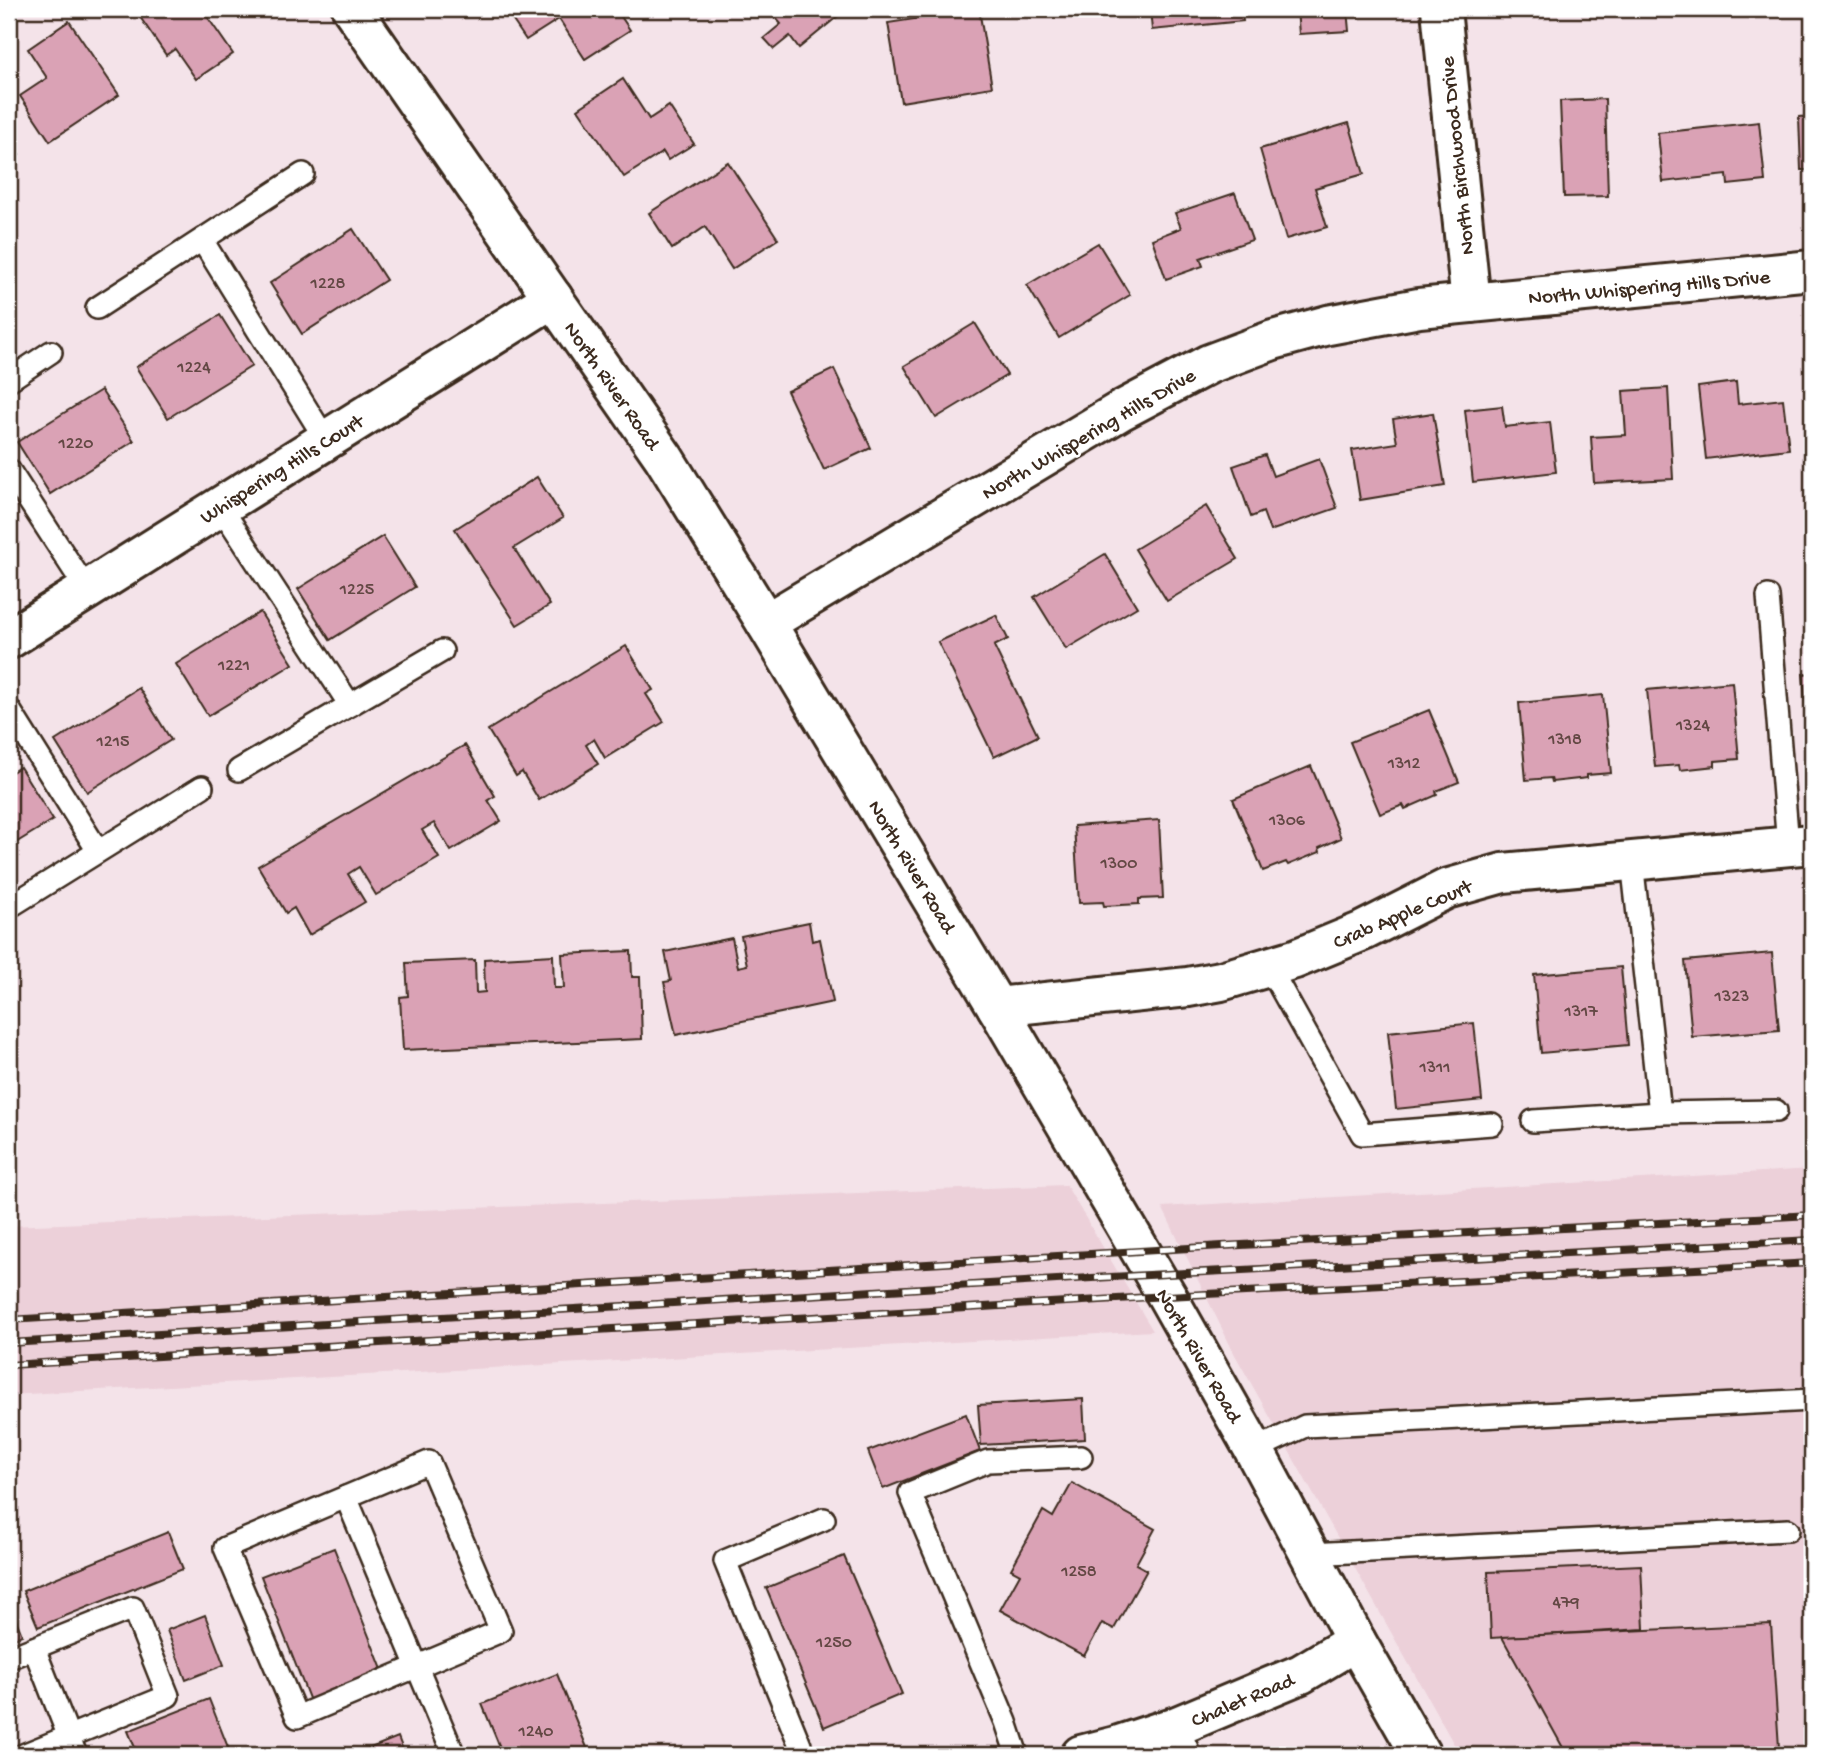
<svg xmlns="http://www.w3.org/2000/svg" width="1821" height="1764" viewBox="0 0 1821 1764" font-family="'Gochi Hand',sans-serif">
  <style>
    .built { fill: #ecd0d9 }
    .building { fill: #daa2b5; stroke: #3b2a1e; stroke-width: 2 }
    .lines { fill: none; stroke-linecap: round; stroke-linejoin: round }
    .service-casing { stroke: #3b2a1e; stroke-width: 26 }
    .minor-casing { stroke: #3b2a1e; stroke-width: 44 }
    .tertiary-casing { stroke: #3b2a1e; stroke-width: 44 }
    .service { stroke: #fff; stroke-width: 21 }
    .minor { stroke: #fff; stroke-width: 38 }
    .tertiary { stroke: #fff; stroke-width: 38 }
    .rail-casing { stroke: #3b2a1e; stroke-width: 8 }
    .rail { stroke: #fff; stroke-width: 5; stroke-dasharray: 16; stroke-linecap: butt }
    .labels { text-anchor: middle; stroke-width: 5; stroke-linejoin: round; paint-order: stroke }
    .number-label { font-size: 18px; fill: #634844 }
    .street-label { font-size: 21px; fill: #3b2a1e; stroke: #fff }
  </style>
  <rect width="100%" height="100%" fill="#f4e3e9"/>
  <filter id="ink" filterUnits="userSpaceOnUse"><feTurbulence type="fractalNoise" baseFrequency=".0143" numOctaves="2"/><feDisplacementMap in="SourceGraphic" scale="14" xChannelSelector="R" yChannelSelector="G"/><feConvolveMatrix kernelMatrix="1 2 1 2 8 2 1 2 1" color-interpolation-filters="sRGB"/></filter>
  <g filter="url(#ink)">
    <g class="built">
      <polygon points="1812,1169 1812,1755 1460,1755 1234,1353 1162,1207"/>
      <polygon points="1066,1185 1153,1331 9,1395 9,1226"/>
    </g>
    <g class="building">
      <polygon points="141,9 202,9 233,54 196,79 175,49 166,55 140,17 144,14"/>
      <polygon points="505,9 616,9 630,30 585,59 559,19 526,40"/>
      <polygon points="768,9 840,9 843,12 799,48 790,36 774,49 764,38 781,24"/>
      <polygon points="979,9 992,87 901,102 888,23"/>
      <polygon points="1150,9 1241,9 1243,21 1152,30"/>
      <polygon points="1297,9 1347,9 1349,31 1299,34"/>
      <polygon points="69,21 119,95 50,141 20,96 47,78 28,49"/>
      <polygon points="623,79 649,119 669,106 694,144 668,160 663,152 624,177 578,109"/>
      <polygon points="1605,99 1608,196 1564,197 1560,101"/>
      <polygon points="1812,116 1812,170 1801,170 1799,117"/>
      <polygon points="1759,122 1765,181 1728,185 1727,175 1663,182 1658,133"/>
      <polygon points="1349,123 1364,174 1315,188 1327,227 1286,239 1260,149"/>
      <polygon points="9,142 19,155 9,162"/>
      <polygon points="728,162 778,239 732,269 705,227 672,249 649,213"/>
      <polygon points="1235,193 1252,240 1200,258 1203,266 1166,279 1152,239 1181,228 1175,213"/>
      <polygon points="353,229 386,280 302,334 270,283"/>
      <polygon points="1098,243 1130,295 1059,338 1027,285"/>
      <polygon points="220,315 252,366 168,418 136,367"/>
      <polygon points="975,323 1007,375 936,418 904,366"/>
      <polygon points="834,369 871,448 824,470 787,391"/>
      <polygon points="1736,382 1738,404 1783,399 1789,449 1706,459 1698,387"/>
      <polygon points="1668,388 1673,479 1594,483 1591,437 1626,435 1623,391"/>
      <polygon points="101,390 134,441 50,494 17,442"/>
      <polygon points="1502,406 1505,427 1550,422 1556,472 1473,482 1465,410"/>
      <polygon points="1433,413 1445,486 1360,500 1352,450 1397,443 1393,419"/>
      <polygon points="1265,455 1273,476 1319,459 1337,508 1270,531 1263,512 1251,517 1233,466"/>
      <polygon points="537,477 563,518 514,548 550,605 517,625 455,529"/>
      <polygon points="1206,506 1238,559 1167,601 1135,549"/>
      <polygon points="383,536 415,587 330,640 298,589"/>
      <polygon points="1105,554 1137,607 1066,649 1034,597"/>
      <polygon points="260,612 293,664 208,716 176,664"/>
      <polygon points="996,615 1008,639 994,646 1038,736 994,757 938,642"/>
      <polygon points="626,646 653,690 646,694 664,722 605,758 594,739 586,745 598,764 539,800 522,772 516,776 488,730"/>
      <polygon points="1812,673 1812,751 1810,751 1803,674"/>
      <polygon points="1732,682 1739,759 1715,761 1715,766 1680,770 1679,765 1655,767 1647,690"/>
      <polygon points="139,688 171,740 87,792 55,741"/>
      <polygon points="1603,695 1611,773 1587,775 1587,778 1552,782 1551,778 1526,780 1519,703"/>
      <polygon points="1429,710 1459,782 1436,791 1437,795 1405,809 1403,805 1380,814 1350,742"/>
      <polygon points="465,745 495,796 488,800 501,821 451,851 434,823 422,830 439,858 376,895 359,867 348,874 365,902 309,935 294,908 286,913 258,866"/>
      <polygon points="1311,766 1341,838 1319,848 1320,852 1288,865 1286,862 1263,871 1233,799"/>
      <polygon points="20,767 53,820 9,847 9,774"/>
      <polygon points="1159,820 1163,898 1139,899 1139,904 1104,906 1103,902 1079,903 1074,826"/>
      <polygon points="809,922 812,941 820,939 833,1002 676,1035 664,982 671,981 665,952 732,938 738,967 747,965 741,936"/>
      <polygon points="631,951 632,977 640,977 642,1039 403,1050 400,997 408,996 406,963 475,960 476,993 485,992 484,959 553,955 554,988 564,988 562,954"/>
      <polygon points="1772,953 1779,1030 1692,1037 1685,961"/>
      <polygon points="1621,967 1628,1045 1541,1053 1534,975"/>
      <polygon points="1474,1023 1482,1100 1396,1109 1388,1032"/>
      <polygon points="1083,1399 1085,1439 981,1445 978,1405"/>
      <polygon points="966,1414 980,1451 883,1489 868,1451"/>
      <polygon points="1072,1483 1155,1529 1136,1564 1147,1570 1114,1629 1102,1623 1084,1656 1000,1610 1020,1574 1011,1569 1043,1511 1053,1517"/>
      <polygon points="168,1532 183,1569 38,1627 23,1591"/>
      <polygon points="334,1548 383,1672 310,1701 261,1576"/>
      <polygon points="844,1556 902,1694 824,1727 766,1588"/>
      <polygon points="1641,1565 1644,1629 1491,1638 1488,1572"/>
      <polygon points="9,1602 22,1635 9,1640"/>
      <polygon points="205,1615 224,1665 186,1680 167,1630"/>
      <polygon points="1771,1624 1779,1748 1634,1755 1567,1755 1502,1637"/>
      <polygon points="557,1674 590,1755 503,1755 482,1704"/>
      <polygon points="209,1699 231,1755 138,1755 128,1731"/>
      <polygon points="398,1737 405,1755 353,1755"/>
    </g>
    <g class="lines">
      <defs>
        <g id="service">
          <polyline points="202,240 326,440"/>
          <polyline points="97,308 303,174"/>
          <polyline points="9,380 51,352"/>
          <polyline points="9,470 87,590"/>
          <polyline points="220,506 350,705"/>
          <polyline points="1768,596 1788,846"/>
          <polyline points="9,709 98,851"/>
          <polyline points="239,770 442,651"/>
          <polyline points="1632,861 1660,1113"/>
          <polyline points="9,907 202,787"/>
          <polyline points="1269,967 1362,1134 1492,1124"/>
          <polyline points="1533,1121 1660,1113 1776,1111"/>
          <polyline points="1254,1450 1305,1426 1812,1400"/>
          <polygon points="429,1462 501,1631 297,1717 225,1548"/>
          <polyline points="346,1497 454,1755"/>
          <polyline points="1310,1554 1788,1530"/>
          <polyline points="34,1648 76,1755"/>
          <polyline points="9,1658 133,1608 168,1696 23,1755"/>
          <polyline points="1177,1726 1190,1755"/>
          <polyline points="804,1755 725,1561 824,1519"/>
          <polyline points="1017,1755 1006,1722 910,1493 988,1461 1081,1457"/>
        </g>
        <g id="minor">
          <polyline points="1441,9 1471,303"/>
          <polyline points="766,623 1120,411 1209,364 1273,340 1328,325 1419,308 1812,270"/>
          <polyline points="9,639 553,298"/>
          <polyline points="997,1007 1188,987 1221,981 1295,959 1363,931 1446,889 1503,873 1812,844"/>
          <polyline points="1081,1755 1116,1746 1177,1726 1272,1686 1301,1674 1356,1641"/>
        </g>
        <polyline id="tertiary" points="352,9 664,458 766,623 997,1007 1167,1296 1254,1450 1356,1641 1421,1755"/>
      </defs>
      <use href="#service" class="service-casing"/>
      <use href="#minor" class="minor-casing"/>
      <use href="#tertiary" class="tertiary-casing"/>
      <use href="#service" class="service"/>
      <use href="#minor" class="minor"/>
      <use href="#tertiary" class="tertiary"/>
      <defs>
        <g id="rail">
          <polyline points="9,1320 1222,1246 1812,1215"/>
          <polyline points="9,1343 1073,1279 1812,1240"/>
          <polyline points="9,1365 1167,1296 1812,1263"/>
        </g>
      </defs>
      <use href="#rail" class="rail-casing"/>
      <use href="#rail" class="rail"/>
    </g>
  </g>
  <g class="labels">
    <g class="number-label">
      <text x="328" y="288">1228</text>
      <text x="194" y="372">1224</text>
      <text x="76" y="448">1220</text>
      <text x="357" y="594">1225</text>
      <text x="234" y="670">1221</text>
      <text x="1693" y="730">1324</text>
      <text x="1565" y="744">1318</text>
      <text x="113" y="746">1215</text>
      <text x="1404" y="768">1312</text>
      <text x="1287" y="825">1306</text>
      <text x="1119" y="868">1300</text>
      <text x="1732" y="1001">1323</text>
      <text x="1581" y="1016">1317</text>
      <text x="1435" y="1072">1311</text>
      <text x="1079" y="1576">1258</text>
      <text x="1566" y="1607">479</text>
      <text x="834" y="1647">1250</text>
      <text x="536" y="1736">1240</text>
    </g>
    <g class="street-label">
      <text transform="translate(1456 156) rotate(-96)" y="7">North Birchwood Drive</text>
      <text transform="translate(1649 286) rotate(-5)" y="7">North Whispering Hills Drive</text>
      <text transform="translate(613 385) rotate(55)" y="7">North River Road</text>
      <text transform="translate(1088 433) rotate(-30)" y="7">North Whispering Hills Drive</text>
      <text transform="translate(281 468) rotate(-32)" y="7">Whispering Hills Court</text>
      <text transform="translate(913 866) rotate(59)" y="7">North River Road</text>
      <text transform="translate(1402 913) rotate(-23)" y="7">Crab Apple Court</text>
      <text transform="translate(1200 1355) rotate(60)" y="7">North River Road</text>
      <text transform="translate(1242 1699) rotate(-23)" y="7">Chalet Road</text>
    </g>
  </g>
  <rect width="1821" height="1764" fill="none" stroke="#fff" stroke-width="35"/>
  <rect x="18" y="18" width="1786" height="1729" fill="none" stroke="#3b2a1e" stroke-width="2.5" filter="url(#ink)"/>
</svg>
